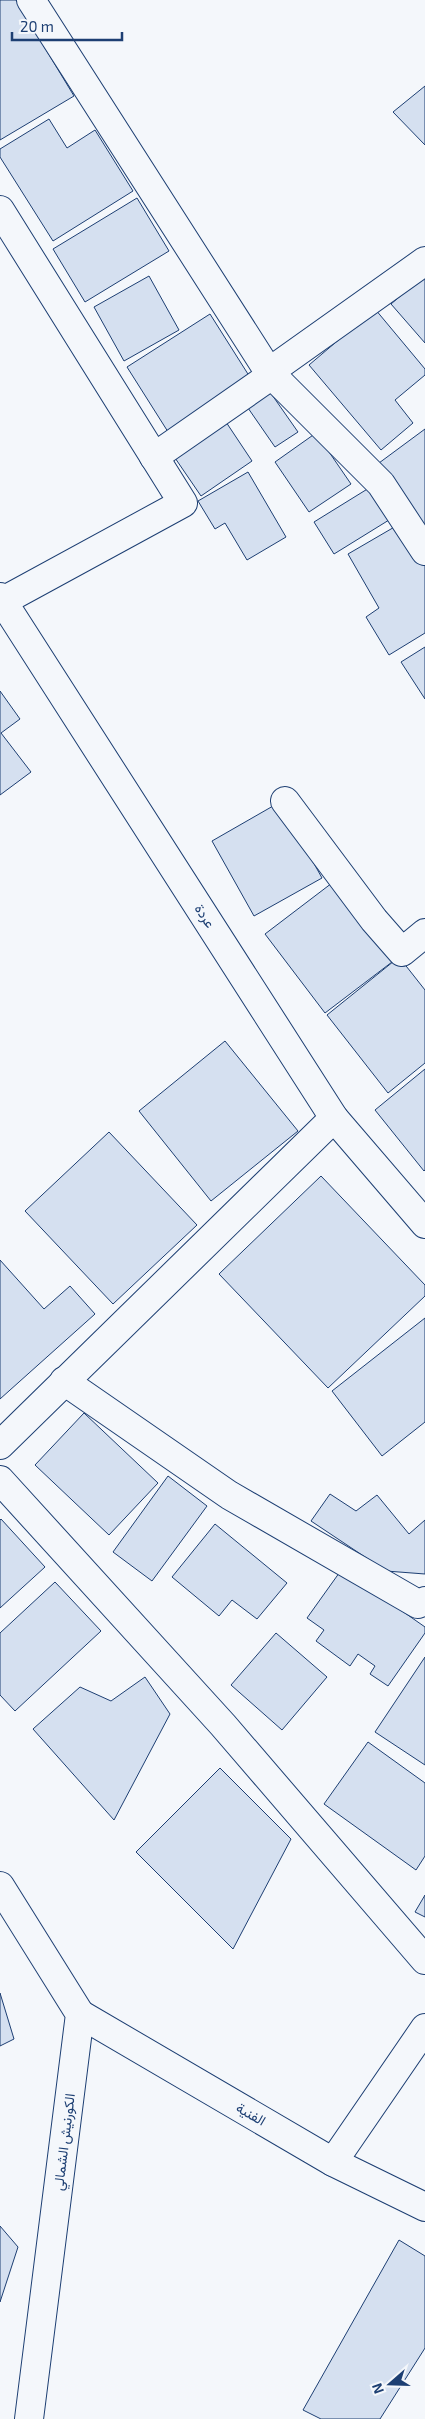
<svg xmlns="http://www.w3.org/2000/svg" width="425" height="2419" viewBox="0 0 425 2419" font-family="'Exo 2',Vazirmatn,sans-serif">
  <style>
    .building { fill: #d5e0f0; stroke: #1d3f73 }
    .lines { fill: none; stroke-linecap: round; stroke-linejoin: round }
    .minor-casing { stroke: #1d3f73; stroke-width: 30 }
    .minor { stroke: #f4f7fb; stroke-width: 28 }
    .labels { text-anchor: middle; stroke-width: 4; stroke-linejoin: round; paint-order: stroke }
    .street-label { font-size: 14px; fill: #1d3f73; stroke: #f4f7fb }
  </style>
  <rect width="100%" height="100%" fill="#f4f7fb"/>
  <g class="building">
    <polygon points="0,0 16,0 74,96 0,140"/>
    <polygon points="425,86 425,145 393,112"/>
    <polygon points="49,119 67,148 95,130 133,191 53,241 0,157 0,149"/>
    <polygon points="137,198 169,251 85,302 53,249"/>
    <polygon points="425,275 425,343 391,304"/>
    <polygon points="149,276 179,330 124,361 94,307"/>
    <polygon points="375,309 425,369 425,375 395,400 413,423 381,450 309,365"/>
    <polygon points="210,314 253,382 170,435 127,367"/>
    <polygon points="270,392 298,432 275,447 248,408"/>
    <polygon points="224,419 252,461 201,496 173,455"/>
    <polygon points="425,429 425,527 379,463"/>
    <polygon points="316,433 351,484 309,512 275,462"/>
    <polygon points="248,472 286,537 247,560 225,523 215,529 198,501"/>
    <polygon points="369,488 389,520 334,554 314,522"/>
    <polygon points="403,522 425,559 425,633 389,655 366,617 379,608 348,554"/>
    <polygon points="425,647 425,699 401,662"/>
    <polygon points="0,691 20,719 1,733 31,772 0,795"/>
    <polygon points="280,802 322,878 254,916 212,841"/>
    <polygon points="332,883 392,962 325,1013 265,934"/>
    <polygon points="399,957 425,990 425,1063 388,1093 327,1015"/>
    <polygon points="225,1041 298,1131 211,1201 139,1111"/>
    <polygon points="425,1069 425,1170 424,1171 375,1110"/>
    <polygon points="109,1132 197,1225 113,1304 25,1211"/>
    <polygon points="321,1176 425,1285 425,1296 328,1388 219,1274"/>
    <polygon points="0,1260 44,1309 70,1286 95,1314 0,1399"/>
    <polygon points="425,1318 425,1422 382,1456 332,1391"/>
    <polygon points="84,1413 158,1483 109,1535 35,1465"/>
    <polygon points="168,1476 207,1506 152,1581 113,1552"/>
    <polygon points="330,1494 356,1511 377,1495 409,1534 425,1520 425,1574 386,1571 311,1521"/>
    <polygon points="1,1519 45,1567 0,1608 0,1520"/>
    <polygon points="215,1524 287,1583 257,1619 232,1600 219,1616 172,1577"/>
    <polygon points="342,1569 425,1627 425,1633 388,1686 370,1674 375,1666 358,1654 350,1666 316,1641 324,1630 307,1618"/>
    <polygon points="55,1582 101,1631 15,1711 0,1695 0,1633"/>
    <polygon points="276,1633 327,1677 282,1730 231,1685"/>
    <polygon points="425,1657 425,1765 375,1732"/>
    <polygon points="145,1677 170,1714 114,1820 33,1729 80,1687 111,1701"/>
    <polygon points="368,1742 425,1783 425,1856 416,1870 324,1804"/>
    <polygon points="220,1768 291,1839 233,1949 136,1852"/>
    <polygon points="425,1895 425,1917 415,1912"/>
    <polygon points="0,1993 14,2039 0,2046"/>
    <polygon points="0,2226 18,2247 0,2302"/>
    <polygon points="399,2240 425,2256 425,2348 380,2419 321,2419 303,2410"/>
  </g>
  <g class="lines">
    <defs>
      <g id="minor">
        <polyline points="31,0 269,372 381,484 425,551"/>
        <polyline points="0,210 183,503 3,601"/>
        <polyline points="269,372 425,261"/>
        <polyline points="154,457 272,375"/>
        <polyline points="0,597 334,1118 425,1224"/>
        <polyline points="285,801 374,920 402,952 425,933"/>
        <polyline points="64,1381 229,1495 418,1604 425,1601"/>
        <polyline points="0,1445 334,1118"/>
        <polyline points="0,1480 223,1725 425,1960"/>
        <polyline points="0,1886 80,2014 29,2419"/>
        <polyline points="80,2014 333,2162 425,2207"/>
        <polyline points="333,2162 425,2028"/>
      </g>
    </defs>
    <use href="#minor" class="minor-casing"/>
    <use href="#minor" class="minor"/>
  </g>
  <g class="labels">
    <g class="street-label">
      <text transform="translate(205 916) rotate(57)" y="5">عردة</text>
      <text transform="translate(251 2114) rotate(30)" y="5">الفنية</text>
      <text transform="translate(64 2142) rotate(-83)" y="5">الكورنيش الشمالي</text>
    </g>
  </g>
  <g transform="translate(390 2384) rotate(250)" stroke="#f4f7fb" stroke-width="4" paint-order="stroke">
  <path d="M0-4L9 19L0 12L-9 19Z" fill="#1d3f73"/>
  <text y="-8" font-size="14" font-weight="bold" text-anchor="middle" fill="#1d3f73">N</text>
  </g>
  <path d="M12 32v8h110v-8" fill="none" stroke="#1d3f73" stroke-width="2.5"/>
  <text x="20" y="32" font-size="15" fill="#1d3f73" stroke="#f4f7fb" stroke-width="4" paint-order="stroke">20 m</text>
</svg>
